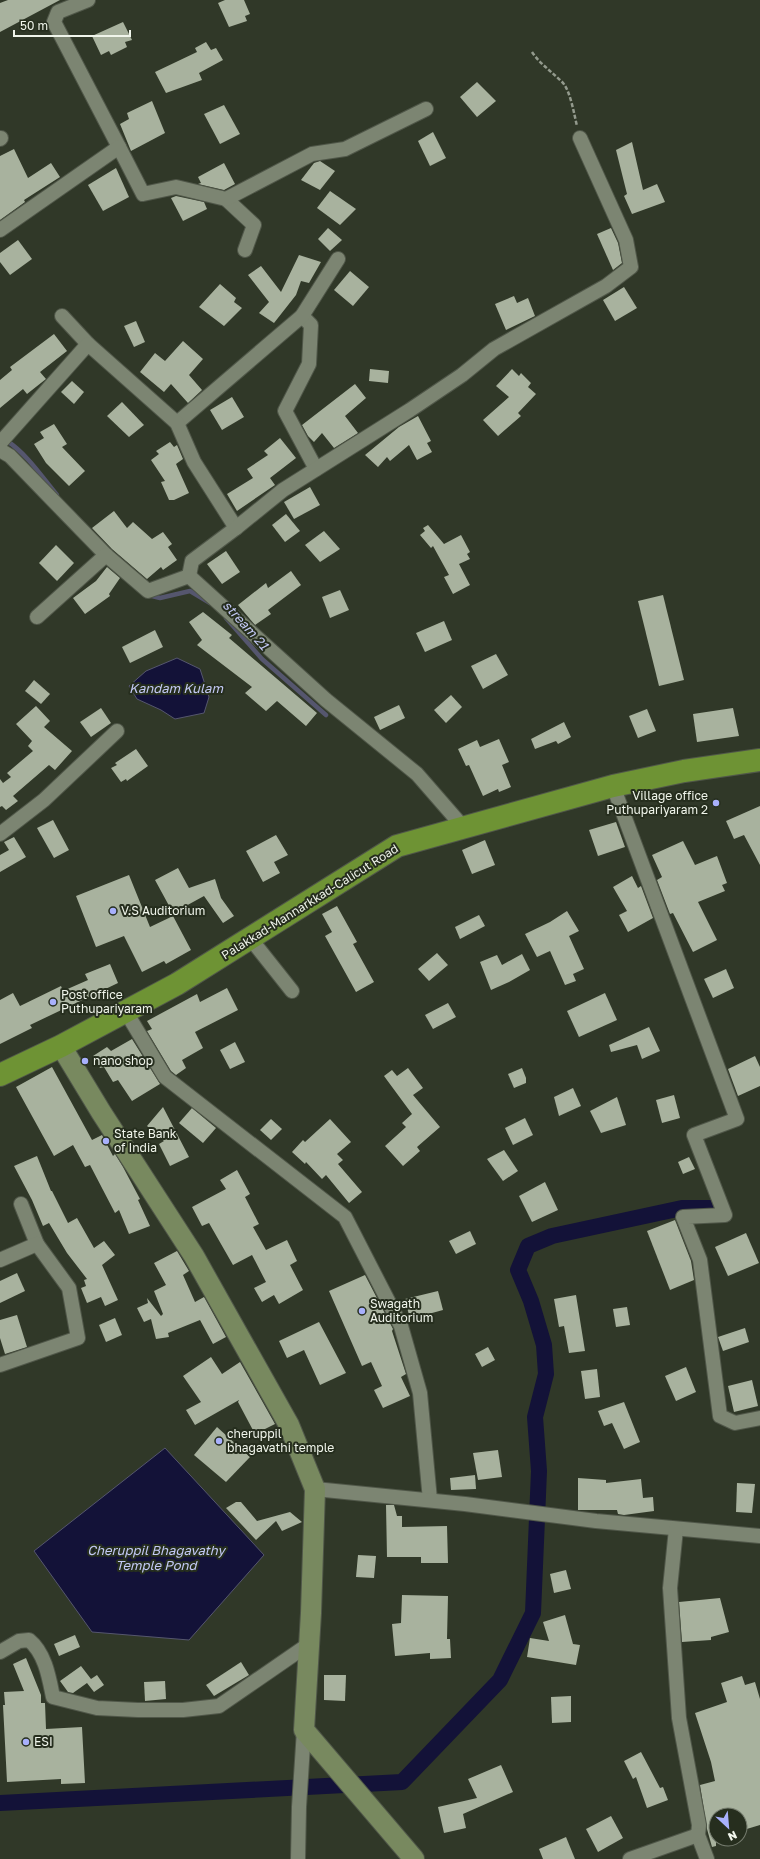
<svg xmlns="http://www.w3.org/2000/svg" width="760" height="1859" viewBox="0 0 760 1859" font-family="'Golos Text',sans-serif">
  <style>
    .water { fill: #131238; stroke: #55566e }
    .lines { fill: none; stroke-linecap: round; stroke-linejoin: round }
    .stream { stroke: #55566e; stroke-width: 4.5 }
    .canal { stroke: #131238; stroke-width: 16 }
    .building { fill: #a8b29e }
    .street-casing { stroke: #505749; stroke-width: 16 }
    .secondary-casing { stroke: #505749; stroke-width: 22 }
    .highway-casing { stroke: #505749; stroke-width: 24 }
    .path { stroke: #939a8d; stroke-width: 2.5; stroke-dasharray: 4 2; stroke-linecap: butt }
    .street { stroke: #7c8572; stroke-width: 14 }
    .secondary { stroke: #78895f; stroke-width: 20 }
    .highway { stroke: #6e9334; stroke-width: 22 }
    .poi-dot { fill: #a8b0fc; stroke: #262e1e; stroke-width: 1.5 }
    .labels { text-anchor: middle; stroke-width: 4; stroke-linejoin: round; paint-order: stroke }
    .poi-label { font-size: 12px; fill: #f0f5eb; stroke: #262e1e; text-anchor: start }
    .street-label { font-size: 12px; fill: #f0f5eb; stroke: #262e1e }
    .water-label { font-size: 13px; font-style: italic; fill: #c3c9f5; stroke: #262e1e }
  </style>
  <rect width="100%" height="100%" fill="#303828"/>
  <g class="water">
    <polygon points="177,658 200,669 209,697 204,713 175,719 161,710 137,699 129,686 146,671"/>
    <polygon points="165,1448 264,1555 189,1640 92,1632 34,1551"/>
  </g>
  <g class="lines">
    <g class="stream">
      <path d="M7,441C27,454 42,477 57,495"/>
      <polyline points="148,595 160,598 190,591 210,603"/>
      <polyline points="226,618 262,659 326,715"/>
    </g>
    <polyline class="canal" points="0,1803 402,1782 500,1680 533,1613 539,1471 535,1417 546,1374 544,1345 531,1301 518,1270 528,1246 552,1236 682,1208 718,1208"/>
  </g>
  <g class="building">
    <polygon points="8,0 60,0 0,32 0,3"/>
    <polygon points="225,0 244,0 250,14 245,16 247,21 229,27 218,3"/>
    <polygon points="123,22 132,40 125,42 127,47 111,55 109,51 101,55 92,36"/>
    <polygon points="206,42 211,50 216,48 223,60 199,73 202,80 166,93 155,72 197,52 195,48"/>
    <polygon points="477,82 496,101 477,117 460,97"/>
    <polygon points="152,101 165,133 131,151 120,124 129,119 127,113"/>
    <polygon points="224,105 240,134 220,144 204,114"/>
    <polygon points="433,132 446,158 430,166 418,141"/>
    <polygon points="632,142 643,190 657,184 665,202 632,214 624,196 627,194 616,150"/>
    <polygon points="14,149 28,178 51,163 60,177 24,200 25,202 0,220 0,156"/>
    <polygon points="320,161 335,171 320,190 301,180 314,163"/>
    <polygon points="224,163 235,184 224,190 198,184 201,183 198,177"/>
    <polygon points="116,168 129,197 103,211 88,185"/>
    <polygon points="330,191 356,209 340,225 317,208"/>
    <polygon points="176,196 204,202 207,209 183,221 171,198"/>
    <polygon points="328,228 342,240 330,251 318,239"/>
    <polygon points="611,228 618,243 622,263 613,270 597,234"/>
    <polygon points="18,240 32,259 10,275 0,262 0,253"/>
    <polygon points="299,255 321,262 309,283 301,281 296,295 274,323 259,313 269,302 248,275 261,266 281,292"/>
    <polygon points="350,271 369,287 353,306 334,290"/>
    <polygon points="220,284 236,298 234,302 242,308 224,326 199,307"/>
    <polygon points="624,287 637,308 615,321 603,300"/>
    <polygon points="514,296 517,303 528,298 535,316 506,330 495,304"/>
    <polygon points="136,321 145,342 134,347 124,326"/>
    <polygon points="54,334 67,351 40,372 46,379 27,394 23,389 0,408 0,380 12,370 10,367"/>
    <polygon points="183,341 203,359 189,375 202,390 188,403 171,384 164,392 140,372 155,353 165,361"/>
    <polygon points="370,369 389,371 388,383 369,381"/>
    <polygon points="512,369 519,376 521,373 531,383 528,387 536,394 518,413 521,416 498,436 483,420 509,397 496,386"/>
    <polygon points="72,381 84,392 74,404 61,392"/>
    <polygon points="355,384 366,398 345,416 358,433 334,448 322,433 314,442 308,436 302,425"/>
    <polygon points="232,397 244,417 222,430 210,410"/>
    <polygon points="122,402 144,425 129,437 107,416"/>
    <polygon points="418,416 431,441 427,443 432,452 417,460 409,445 390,461 387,457 378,467 365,455 399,427"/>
    <polygon points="54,424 67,444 62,447 85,471 69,486 46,463 34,444 44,438 40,432"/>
    <polygon points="280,438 296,458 270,478 275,485 237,511 227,494 253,478 247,469 268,455 264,451"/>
    <polygon points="170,442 174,447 177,445 183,459 176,464 189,493 174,500 169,500 161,482 165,481 151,460 159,454 156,451"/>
    <polygon points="310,487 320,505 294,519 284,502"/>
    <polygon points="114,511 127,528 133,522 152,539 163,532 172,544 168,547 177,560 163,570 161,567 147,579 112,549 92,528"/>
    <polygon points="286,514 300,531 285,542 272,525"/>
    <polygon points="428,525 444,544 461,535 470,552 467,554 470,559 459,564 470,585 453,594 444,577 449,575 433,546 431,548 420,535 425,531 423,528"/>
    <polygon points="324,531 340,549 320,562 305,545"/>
    <polygon points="56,545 74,563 57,581 39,563"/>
    <polygon points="226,551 240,572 222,584 207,564"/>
    <polygon points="107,567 120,578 109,594 110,596 85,614 73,598 96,581"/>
    <polygon points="291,571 301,585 268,610 271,614 255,625 238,605 266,583 268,588"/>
    <polygon points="340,590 349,610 330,618 322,597"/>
    <polygon points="663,595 684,680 659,686 638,601"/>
    <polygon points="203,612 232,635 229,638 317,713 306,726 277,701 266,711 245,693 252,687 197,645 202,640 189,622"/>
    <polygon points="444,621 452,640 425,652 416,633"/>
    <polygon points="155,630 163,647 130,663 122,647"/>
    <polygon points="496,654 508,675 483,689 471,666"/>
    <polygon points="34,680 50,694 41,704 25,691"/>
    <polygon points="451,695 462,707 446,723 434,710"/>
    <polygon points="399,705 405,718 380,730 374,717"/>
    <polygon points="36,706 50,721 44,727 72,751 55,770 49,765 13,796 18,801 6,810 2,806 0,807 0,779 3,783 11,777 7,773 33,751 28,746 32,741 16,724"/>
    <polygon points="101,708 111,723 91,737 80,722"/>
    <polygon points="733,708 739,736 697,742 693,714"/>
    <polygon points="647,709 656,731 638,738 629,716"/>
    <polygon points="564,722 571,737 558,744 556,741 535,749 531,739"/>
    <polygon points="499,739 509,762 502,765 511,787 499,792 498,789 483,796 469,765 466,766 458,749 477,740 480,747"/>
    <polygon points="136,749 148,766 127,781 126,779 121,782 111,768 117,765 115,763"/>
    <polygon points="760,806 760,865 744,835 734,839 726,821"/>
    <polygon points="53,820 69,850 54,858 37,828"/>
    <polygon points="616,822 625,847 598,856 589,830"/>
    <polygon points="276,835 288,855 274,862 280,873 263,882 246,851"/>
    <polygon points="14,837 26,857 0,872 0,855 9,850 4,842"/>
    <polygon points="485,840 495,865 472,874 462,850"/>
    <polygon points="683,841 695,865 717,856 727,883 722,885 725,891 698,902 717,940 693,952 673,913 670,914 657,880 662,877 652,855"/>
    <polygon points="178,868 189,888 215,879 221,898 234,916 223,923 204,896 173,913 155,880"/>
    <polygon points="129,875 150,927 173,916 191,950 166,964 164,961 142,972 124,936 96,947 76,896"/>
    <polygon points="632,876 638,888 641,886 653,918 628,932 619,915 627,911 613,887"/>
    <polygon points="337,906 357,942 353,944 374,982 356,992 325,936 332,932 322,914"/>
    <polygon points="567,911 579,931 569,936 584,969 573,974 576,981 565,985 550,951 537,957 525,934 550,922"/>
    <polygon points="479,915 485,926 460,939 455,927"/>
    <polygon points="437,953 448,965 429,981 418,969"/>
    <polygon points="522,954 530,970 509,982 491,990 480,962 497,955 502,965"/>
    <polygon points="110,964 118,983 30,1025 32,1028 0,1044 0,1000 13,993 20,1006 61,986 63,991 88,980 85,974"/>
    <polygon points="726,969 734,988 713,998 704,979"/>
    <polygon points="227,988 238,1010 195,1032 203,1048 182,1060 186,1068 176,1075 171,1071 147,1031 152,1029 147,1021 197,994 200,1002"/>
    <polygon points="605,993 617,1020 579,1037 567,1011"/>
    <polygon points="448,1003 456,1017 433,1029 425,1015"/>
    <polygon points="649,1027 660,1051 642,1059 637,1045 611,1052 609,1045"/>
    <polygon points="132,1039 160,1084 132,1101 118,1080 113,1082 104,1067 100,1068 93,1056 107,1047 111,1051"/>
    <polygon points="235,1042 245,1062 230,1069 220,1050"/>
    <polygon points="755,1056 760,1067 760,1086 738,1096 728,1069"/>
    <polygon points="52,1067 92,1140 102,1135 113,1156 115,1154 123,1167 140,1199 138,1200 150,1226 129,1234 119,1210 115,1213 90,1165 85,1167 73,1145 54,1156 16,1087"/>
    <polygon points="408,1068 423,1088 413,1095 440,1127 417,1147 420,1151 403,1166 385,1146 406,1127 402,1123 412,1114 384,1076 392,1070 397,1076"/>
    <polygon points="522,1068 526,1078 526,1083 514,1088 508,1074"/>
    <polygon points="573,1088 581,1106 559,1116 554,1097"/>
    <polygon points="674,1095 680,1118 662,1123 656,1100"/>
    <polygon points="617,1097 626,1125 601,1133 590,1111"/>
    <polygon points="163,1107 189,1157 170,1166 159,1144 164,1141 147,1126"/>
    <polygon points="192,1108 216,1128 203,1143 179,1123"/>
    <polygon points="525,1118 533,1135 513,1145 505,1128"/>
    <polygon points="271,1119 282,1129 271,1140 260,1130"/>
    <polygon points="330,1119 351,1142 337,1154 343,1160 338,1164 362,1192 349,1203 326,1175 322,1179 306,1162 305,1164 292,1152 303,1140 305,1142"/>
    <polygon points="504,1150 518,1171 503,1181 487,1159"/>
    <polygon points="37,1156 51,1191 52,1191 68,1223 77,1218 94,1248 104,1241 115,1255 102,1265 118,1300 105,1306 101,1297 87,1303 81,1288 86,1286 84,1280 87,1279 67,1253 49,1223 43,1226 32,1200 14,1166"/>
    <polygon points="689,1157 695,1169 683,1174 678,1162"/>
    <polygon points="237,1170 250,1194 245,1197 259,1224 253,1227 266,1250 287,1240 297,1261 290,1265 303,1290 279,1304 274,1295 262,1302 254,1288 266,1282 252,1255 233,1265 209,1223 202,1226 192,1207 226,1189 220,1180"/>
    <polygon points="545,1182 558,1210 532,1222 519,1196"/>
    <polygon points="675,1220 691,1261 694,1280 670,1290 647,1231"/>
    <polygon points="470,1231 476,1244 456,1254 449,1241"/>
    <polygon points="746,1233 759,1263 728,1276 715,1247"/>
    <polygon points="177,1251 189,1271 183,1275 195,1302 204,1297 226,1337 213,1344 200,1320 168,1333 169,1337 156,1339 151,1319 144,1322 137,1308 148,1303 147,1298 161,1316 163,1314 154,1291 166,1285 154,1263"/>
    <polygon points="17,1273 25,1291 0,1303 0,1281"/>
    <polygon points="365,1275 393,1329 392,1331 406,1374 401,1377 410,1396 383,1408 374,1390 382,1386 371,1362 362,1366 329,1291"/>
    <polygon points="438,1291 443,1310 410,1319 405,1299"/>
    <polygon points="576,1295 585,1351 569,1353 564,1326 559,1327 554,1299"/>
    <polygon points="627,1307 630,1325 616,1327 613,1309"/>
    <polygon points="17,1315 27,1347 5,1354 0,1338 0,1320"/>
    <polygon points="115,1318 122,1335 106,1342 99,1325"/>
    <polygon points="319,1322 346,1373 320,1385 304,1350 287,1358 279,1341"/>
    <polygon points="745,1328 749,1342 723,1351 718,1337"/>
    <polygon points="488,1347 495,1360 482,1367 475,1354"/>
    <polygon points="211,1357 222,1374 240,1362 275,1424 255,1434 238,1402 239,1400 195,1425 186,1410 201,1402 183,1376"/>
    <polygon points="686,1367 696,1392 676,1401 665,1376"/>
    <polygon points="597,1369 600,1397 585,1399 581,1371"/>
    <polygon points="752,1380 758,1406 734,1412 728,1386"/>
    <polygon points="624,1402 640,1442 624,1449 612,1423 604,1426 598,1411"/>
    <polygon points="217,1427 250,1457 226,1482 194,1455"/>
    <polygon points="498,1450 502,1477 478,1480 473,1453"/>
    <polygon points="475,1475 476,1489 451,1490 450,1478"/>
    <polygon points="578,1478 606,1480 606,1483 641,1479 643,1498 653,1497 654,1511 624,1515 618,1514 617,1510 578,1510"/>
    <polygon points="737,1483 755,1484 752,1513 736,1512"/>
    <polygon points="236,1502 241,1502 257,1521 290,1512 302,1522 282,1531 276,1521 256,1540 226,1508"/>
    <polygon points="386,1505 394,1505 397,1516 402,1516 402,1527 447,1526 448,1563 421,1563 421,1557 387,1557"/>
    <polygon points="358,1555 376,1556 374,1578 356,1577"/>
    <polygon points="566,1570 571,1589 554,1593 550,1574"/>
    <polygon points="402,1595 448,1596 447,1639 450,1639 451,1658 430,1659 430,1653 395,1656 392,1624 401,1623"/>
    <polygon points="720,1598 729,1632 711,1637 711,1640 682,1642 679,1602"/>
    <polygon points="565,1615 573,1644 580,1645 576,1665 527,1657 530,1638 549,1641 543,1622"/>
    <polygon points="75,1635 80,1647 59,1656 54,1644"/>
    <polygon points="26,1658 41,1695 41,1703 45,1703 46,1729 82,1727 85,1783 61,1784 61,1779 7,1782 3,1705 5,1705 4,1692 24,1691 13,1664"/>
    <polygon points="241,1662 249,1675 214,1696 206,1685"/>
    <polygon points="81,1666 91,1679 97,1675 104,1685 94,1692 87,1683 73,1693 68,1692 60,1681"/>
    <polygon points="324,1675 346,1675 345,1701 324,1700"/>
    <polygon points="742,1676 745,1685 755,1682 760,1699 760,1825 740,1831 740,1815 716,1815 716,1846 712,1847 707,1829 700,1785 715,1781 711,1762 695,1713 727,1702 721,1683"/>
    <polygon points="165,1681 166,1699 145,1701 144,1682"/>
    <polygon points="571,1696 571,1722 552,1723 551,1697"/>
    <polygon points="641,1752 660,1788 663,1787 668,1800 647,1808 636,1777 633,1779 624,1761"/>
    <polygon points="501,1765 513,1792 463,1814 466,1828 444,1833 438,1807 477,1798 468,1779"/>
    <polygon points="611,1816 623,1838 598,1852 586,1829"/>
    <polygon points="566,1837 575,1859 543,1859 539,1849"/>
  </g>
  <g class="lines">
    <defs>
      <g id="street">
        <polyline points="88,0 58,12 54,22 119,147"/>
        <polyline points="0,139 1,138"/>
        <polyline points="226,199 254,225 245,250"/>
        <polyline points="0,230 119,147 143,194 176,187 226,199 312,154 345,149 426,109"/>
        <polyline points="62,316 88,344"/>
        <polyline points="302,316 311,325 309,364 285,411 316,469"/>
        <polyline points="177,423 302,316 338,259"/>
        <polyline points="0,443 88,344 177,423 194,462 236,528 192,561 189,576"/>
        <polyline points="0,450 10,456 106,555 148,591 189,576 326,700 417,774 464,828"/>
        <polyline points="236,528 283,490 410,410 462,375 494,349 606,286 631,267 626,240 580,138"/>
        <polyline points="37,617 106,555"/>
        <polyline points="613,786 737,1119 694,1135 725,1215 683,1217 700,1260 720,1416 735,1423 760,1418"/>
        <polyline points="0,834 44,800 117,731"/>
        <polyline points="250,938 292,991"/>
        <polyline points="126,1012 165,1077 345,1217 401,1326 420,1393 430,1500"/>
        <polyline points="21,1204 37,1244"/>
        <polyline points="0,1260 37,1244 69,1288 78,1338 0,1365"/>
        <polyline points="315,1489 465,1504 596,1521 760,1536"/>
        <polyline points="676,1529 670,1588 679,1718 699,1825 698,1835 707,1859"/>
        <path d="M0,1652L19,1641L29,1640C45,1653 49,1677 53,1697L97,1708L138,1710H183L219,1706L309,1644"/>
        <polyline points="298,1859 299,1807 304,1730"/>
        <polyline points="630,1859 698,1835"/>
      </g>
      <polyline id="secondary" points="61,1046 101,1112 194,1256 289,1425 315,1489 311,1613 304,1730 414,1859"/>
      <polyline id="highway" points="0,1075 61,1046 177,984 397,846 613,786 684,771 760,760"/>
    </defs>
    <use href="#street" class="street-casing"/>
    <use href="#secondary" class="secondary-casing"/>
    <use href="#highway" class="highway-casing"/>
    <path class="path" d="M532,52C540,64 551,71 561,81C570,88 574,114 577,126"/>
    <use href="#street" class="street"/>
    <use href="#secondary" class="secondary"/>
    <use href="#highway" class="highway"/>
  </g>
  <g class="poi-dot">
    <circle cx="716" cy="803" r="4"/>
    <circle cx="113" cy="911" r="4"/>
    <circle cx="53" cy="1002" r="4"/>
    <circle cx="85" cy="1061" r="4"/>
    <circle cx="106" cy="1141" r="4"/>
    <circle cx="362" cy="1311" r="4"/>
    <circle cx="219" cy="1441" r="4"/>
    <circle cx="26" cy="1742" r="4"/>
  </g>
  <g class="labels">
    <g class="poi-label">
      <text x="708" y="800" text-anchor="end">Village office<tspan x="708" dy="14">Puthupariyaram 2</tspan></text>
      <text x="121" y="915">V.S Auditorium</text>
      <text x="61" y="999">Post office<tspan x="61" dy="14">Puthupariyaram</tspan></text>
      <text x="93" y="1065">nano shop</text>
      <text x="114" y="1138">State Bank<tspan x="114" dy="14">of India</tspan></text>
      <text x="370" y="1308">Swagath<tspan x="370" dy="14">Auditorium</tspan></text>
      <text x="227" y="1438">cheruppil<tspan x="227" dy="14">bhagavathi temple</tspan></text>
      <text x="34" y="1746">ESI</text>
    </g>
    <g class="street-label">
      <text transform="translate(310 902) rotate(-32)" y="4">Palakkad-Mannarkkad-Calicut Road</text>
    </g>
    <g class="water-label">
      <text transform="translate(246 625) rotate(48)" y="5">stream 21</text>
      <text x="176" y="693">Kandam Kulam</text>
      <text x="156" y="1555">Cheruppil Bhagavathy<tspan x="156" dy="15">Temple Pond</tspan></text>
    </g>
  </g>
  <g transform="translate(728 1827) rotate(154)"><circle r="19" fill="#262e1e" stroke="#777e70"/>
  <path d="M0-3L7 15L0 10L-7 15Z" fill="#a8b0fc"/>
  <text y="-6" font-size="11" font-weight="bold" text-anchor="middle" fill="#f0f5eb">N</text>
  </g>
  <path d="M14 30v6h116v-6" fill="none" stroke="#f0f5eb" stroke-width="2"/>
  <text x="20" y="30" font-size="12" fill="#f0f5eb" stroke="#262e1e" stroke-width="3" paint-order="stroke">50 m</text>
</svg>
